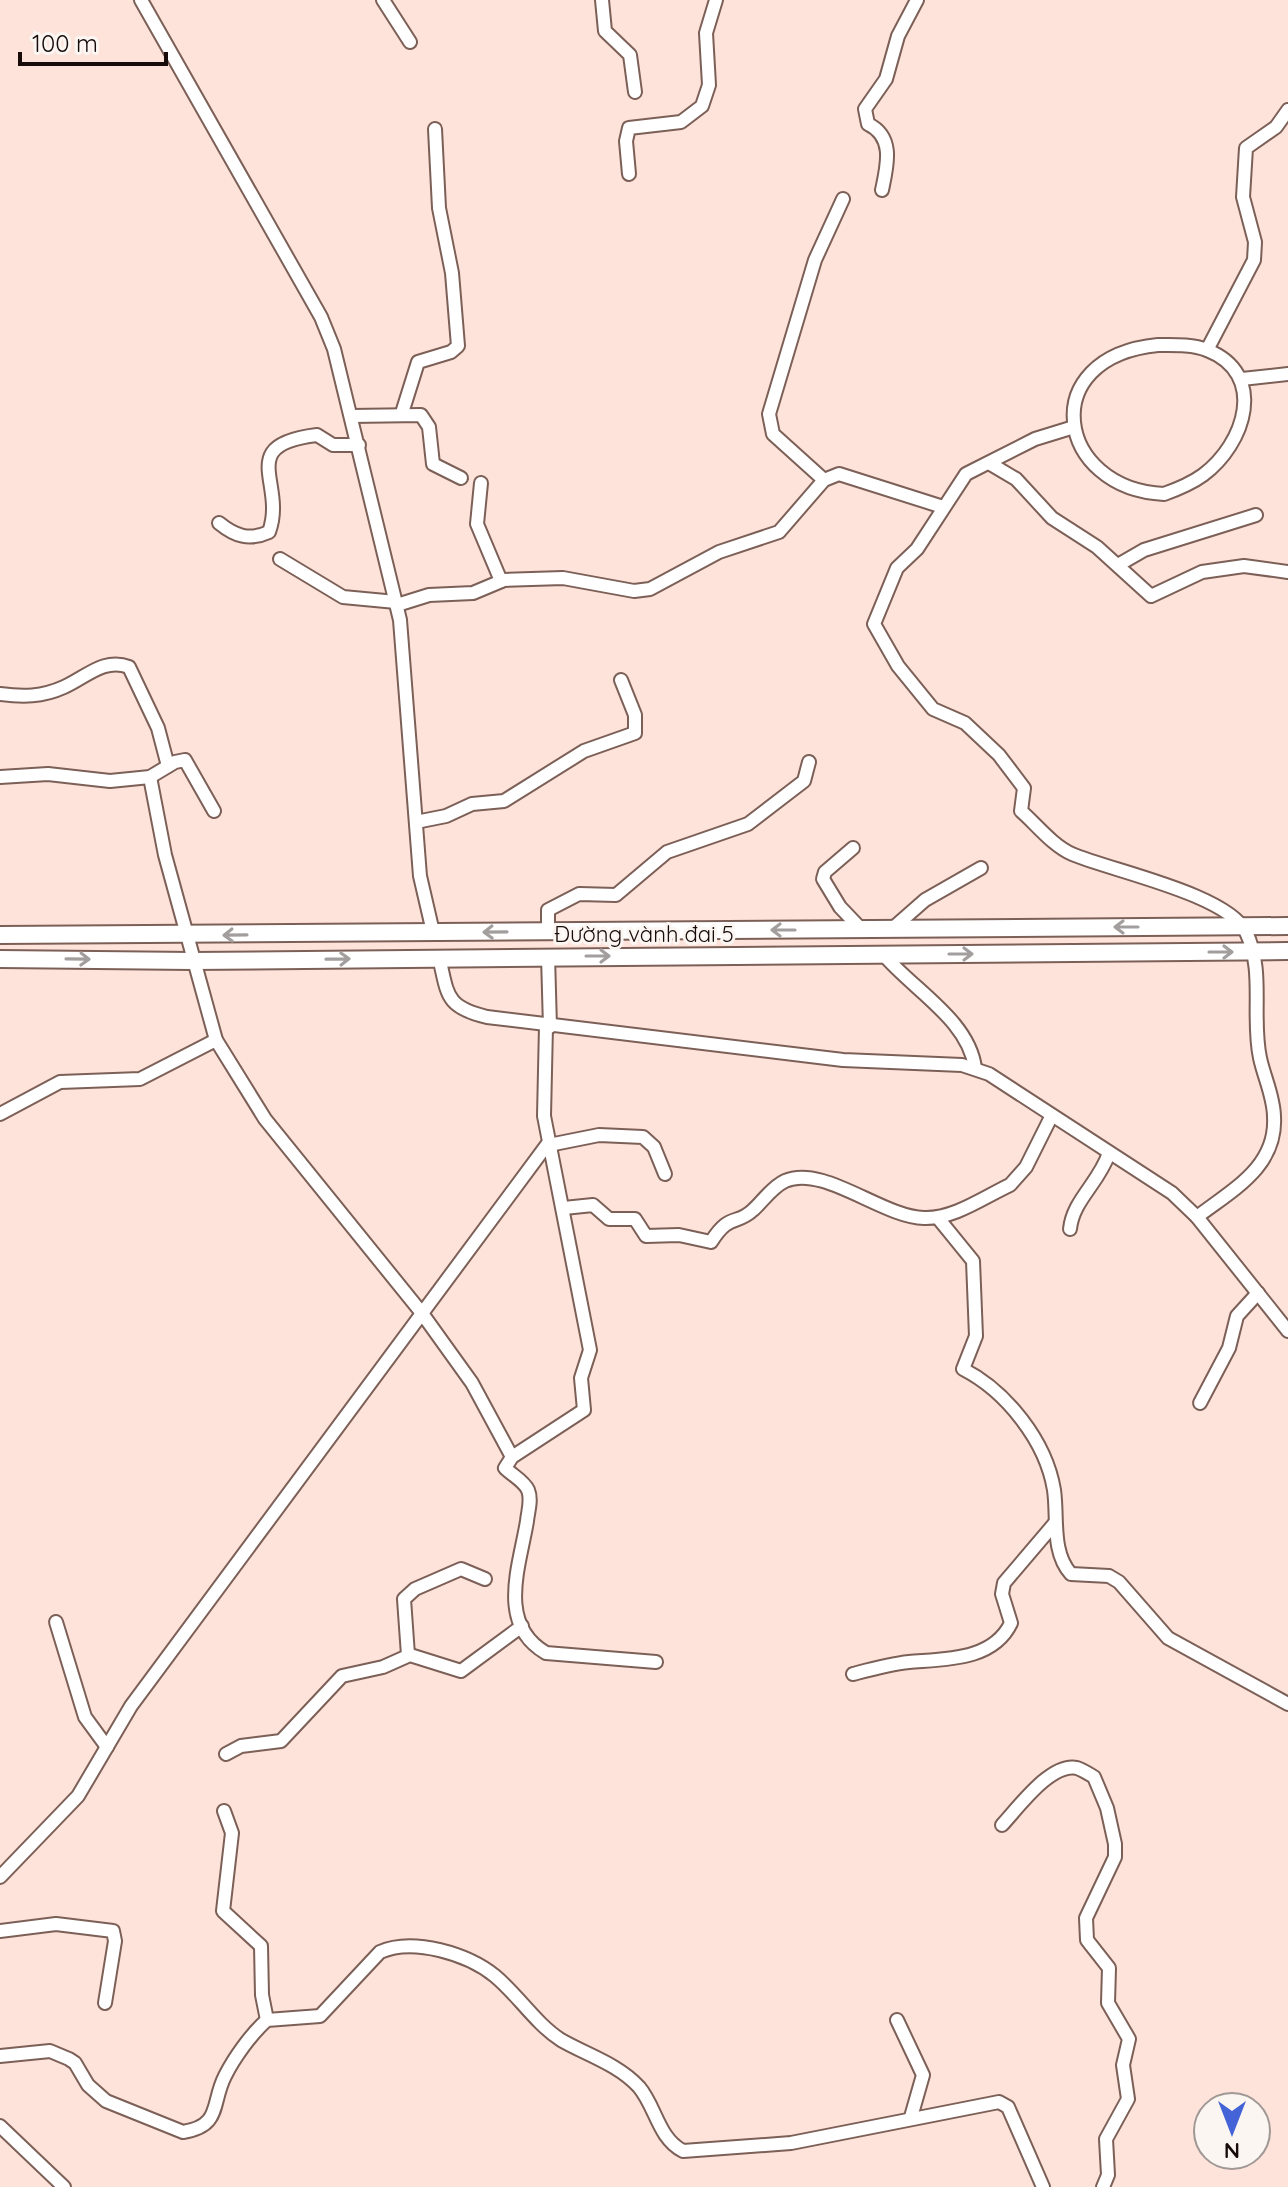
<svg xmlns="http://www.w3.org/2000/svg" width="1288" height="2187" viewBox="0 0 1288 2187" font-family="Quicksand,sans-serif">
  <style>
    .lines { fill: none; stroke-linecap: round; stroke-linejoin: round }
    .minor-casing { stroke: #7c6057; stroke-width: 16 }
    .secondary-casing { stroke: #7c6057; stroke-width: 20 }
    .minor { stroke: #fff; stroke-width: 12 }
    .secondary { stroke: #fff; stroke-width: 16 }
    .oneway { stroke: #a29e9d }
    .labels { text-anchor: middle; stroke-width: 6; stroke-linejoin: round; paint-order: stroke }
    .street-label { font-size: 22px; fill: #170c09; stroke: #fcf6f3 }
  </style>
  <rect width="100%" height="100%" fill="#fee3db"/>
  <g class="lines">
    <defs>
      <g id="minor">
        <polyline points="141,0 321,317 334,349 400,620 420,876 433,932"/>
        <polyline points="383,0 410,42"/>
        <polyline points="602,0 605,31 630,55 635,92"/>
        <polyline points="629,174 626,141 629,128 681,122 702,106 709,85 706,33 716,0"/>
        <path d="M882,190C887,166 895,137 868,124L865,109L886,79L898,36L917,0"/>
        <path d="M1158,345C1173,345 1192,344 1207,350C1268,374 1245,444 1203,475C1192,483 1178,489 1164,494C1056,489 1034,357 1158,345Z"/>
        <polyline points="1207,350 1254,260 1255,242 1243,197 1246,148 1276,127 1288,110"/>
        <polyline points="1242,379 1288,374"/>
        <polyline points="402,413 418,362 451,352 458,346 452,273 439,208 435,129"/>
        <polyline points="351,416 421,415 429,427 433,464 461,478"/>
        <path d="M1074,427L1035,439L966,474L917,549L897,568L874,624L898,666L933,709L965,723L999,755L1024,788L1021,811C1036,824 1053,846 1072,854C1112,871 1227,894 1246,932C1265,971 1251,1017 1260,1058C1264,1077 1274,1097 1274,1117C1277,1167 1232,1190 1197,1217"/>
        <polyline points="989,463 1016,479 1052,518 1097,547 1151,596 1202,572 1244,566 1288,572"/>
        <polyline points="824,480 773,434 769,414 815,260 843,199"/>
        <polyline points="481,483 477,524 501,581"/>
        <path d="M219,523C235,536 249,541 269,532C287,483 234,445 317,435L333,445H359"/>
        <polyline points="280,559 343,597 396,602"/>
        <polyline points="1118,565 1144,550 1256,515"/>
        <polyline points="397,605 429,595 473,593 504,580 563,578 634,591 650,589 719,552 779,532 824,480 839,474 943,507"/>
        <path d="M0,694C23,697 42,697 64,687C85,678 104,657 129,667L158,728L168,766"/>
        <polyline points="0,777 48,774 110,781 150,777 175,762 185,760 214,811"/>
        <polyline points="150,777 165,855 216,1040 265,1119 421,1312 472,1383 512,1457"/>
        <polyline points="416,822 446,816 472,804 504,801 584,751 635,733 635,715 621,680"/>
        <polyline points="853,848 825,872 823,879 840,907 861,929"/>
        <polyline points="892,929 925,900 981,868"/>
        <polyline points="548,931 548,910 579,894 616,895 667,852 748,824 804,781 809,762"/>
        <path d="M883,954C912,989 969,1020 975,1068"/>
        <polyline points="548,956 550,1027"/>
        <path d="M439,957C448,995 445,1007 487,1017L843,1060L962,1065L989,1074L1172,1193L1197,1217L1288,1331"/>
        <path d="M546,1026L544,1116L590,1350L581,1378L584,1410L512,1457L505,1468C512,1475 524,1481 528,1490C532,1500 528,1511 527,1521C520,1565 496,1624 546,1653L656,1662"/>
        <polyline points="0,1114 60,1082 140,1079 216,1040"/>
        <polyline points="549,1145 599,1135 643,1137 654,1147 665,1174"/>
        <path d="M564,1208L593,1205L609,1219H635L646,1236L679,1235L711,1242C730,1212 736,1226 753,1210C763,1201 772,1187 785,1181C823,1164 882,1217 924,1218C954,1219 984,1197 1010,1185L1026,1167L1051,1117"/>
        <path d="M938,1218L973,1261L976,1336L963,1369C1006,1391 1046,1441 1054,1490C1058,1517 1051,1552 1071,1574L1109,1576L1119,1582L1168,1638L1288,1704"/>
        <path d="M1070,1229C1073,1200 1099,1183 1109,1153"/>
        <polyline points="1200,1403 1229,1348 1237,1316 1258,1293"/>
        <polyline points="56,1622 85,1717 107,1747"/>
        <polyline points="408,1655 404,1599 415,1589 461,1569 485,1579"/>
        <path d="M853,1674C872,1669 890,1664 909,1662C944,1659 993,1661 1011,1623L1002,1594L1004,1583L1055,1523"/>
        <polyline points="226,1754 241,1746 281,1741 342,1676 383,1667 410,1655 461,1671 522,1626"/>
        <polyline points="224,1811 232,1833 223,1911 261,1946 262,1995 267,2020"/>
        <path d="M1002,1825C1018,1808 1051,1762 1077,1768C1083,1770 1089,1774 1094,1777L1107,1808L1115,1844V1857L1086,1918L1087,1940L1109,1968L1108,2003L1129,2039L1123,2065L1128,2099L1106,2139L1108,2175L1103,2187"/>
        <polyline points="0,1877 78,1796 131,1706 549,1142"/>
        <polyline points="0,1931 56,1924 113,1931 115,1941 105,2003"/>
        <polyline points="897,2020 923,2075 911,2117"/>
        <path d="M0,2056L50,2051L69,2059L75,2063L88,2085L106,2101L183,2132C222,2126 211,2103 225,2076C234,2058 251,2034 267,2020L320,2016L380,1952C413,1937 468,1954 495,1976C518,1995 536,2024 561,2040C587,2055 618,2064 639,2087C656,2107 658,2138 683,2151L791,2143L999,2102L1008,2107L1043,2187"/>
        <polyline points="0,2126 64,2187"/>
      </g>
      <g id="secondary">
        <polyline points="0,935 1288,926"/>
        <polyline points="0,959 192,961 1288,951"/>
      </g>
    </defs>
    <use href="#minor" class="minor-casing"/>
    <use href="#secondary" class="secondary-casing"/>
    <use href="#minor" class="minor"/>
    <use href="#secondary" class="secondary"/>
  </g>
  <defs><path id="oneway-shaft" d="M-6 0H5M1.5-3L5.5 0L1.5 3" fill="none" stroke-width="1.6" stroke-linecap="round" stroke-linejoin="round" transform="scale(2)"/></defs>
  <g class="oneway">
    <use href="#oneway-shaft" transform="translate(1126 927) rotate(180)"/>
    <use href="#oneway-shaft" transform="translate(783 930) rotate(180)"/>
    <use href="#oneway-shaft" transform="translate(495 932) rotate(179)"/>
    <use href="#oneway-shaft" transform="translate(235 935) rotate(179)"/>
    <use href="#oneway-shaft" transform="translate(1221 952)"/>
    <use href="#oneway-shaft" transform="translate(961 954)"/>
    <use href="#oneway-shaft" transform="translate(598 956)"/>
    <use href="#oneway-shaft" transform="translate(78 959) rotate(1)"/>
    <use href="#oneway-shaft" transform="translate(338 959) rotate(-1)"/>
  </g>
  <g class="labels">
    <g class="street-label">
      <text x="644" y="942">Đường vành đai 5</text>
    </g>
  </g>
  <g transform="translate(1232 2131) rotate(180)"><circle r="38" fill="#fcf6f3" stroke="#a09895" stroke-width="2"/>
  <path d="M0-6L14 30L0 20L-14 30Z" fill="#4463d6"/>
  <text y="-12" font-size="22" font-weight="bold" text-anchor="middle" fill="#170c09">N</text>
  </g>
  <path d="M20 52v12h146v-12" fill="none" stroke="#170c09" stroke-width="4"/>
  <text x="32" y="52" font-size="24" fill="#170c09" stroke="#fcf6f3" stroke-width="6" paint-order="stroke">100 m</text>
</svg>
